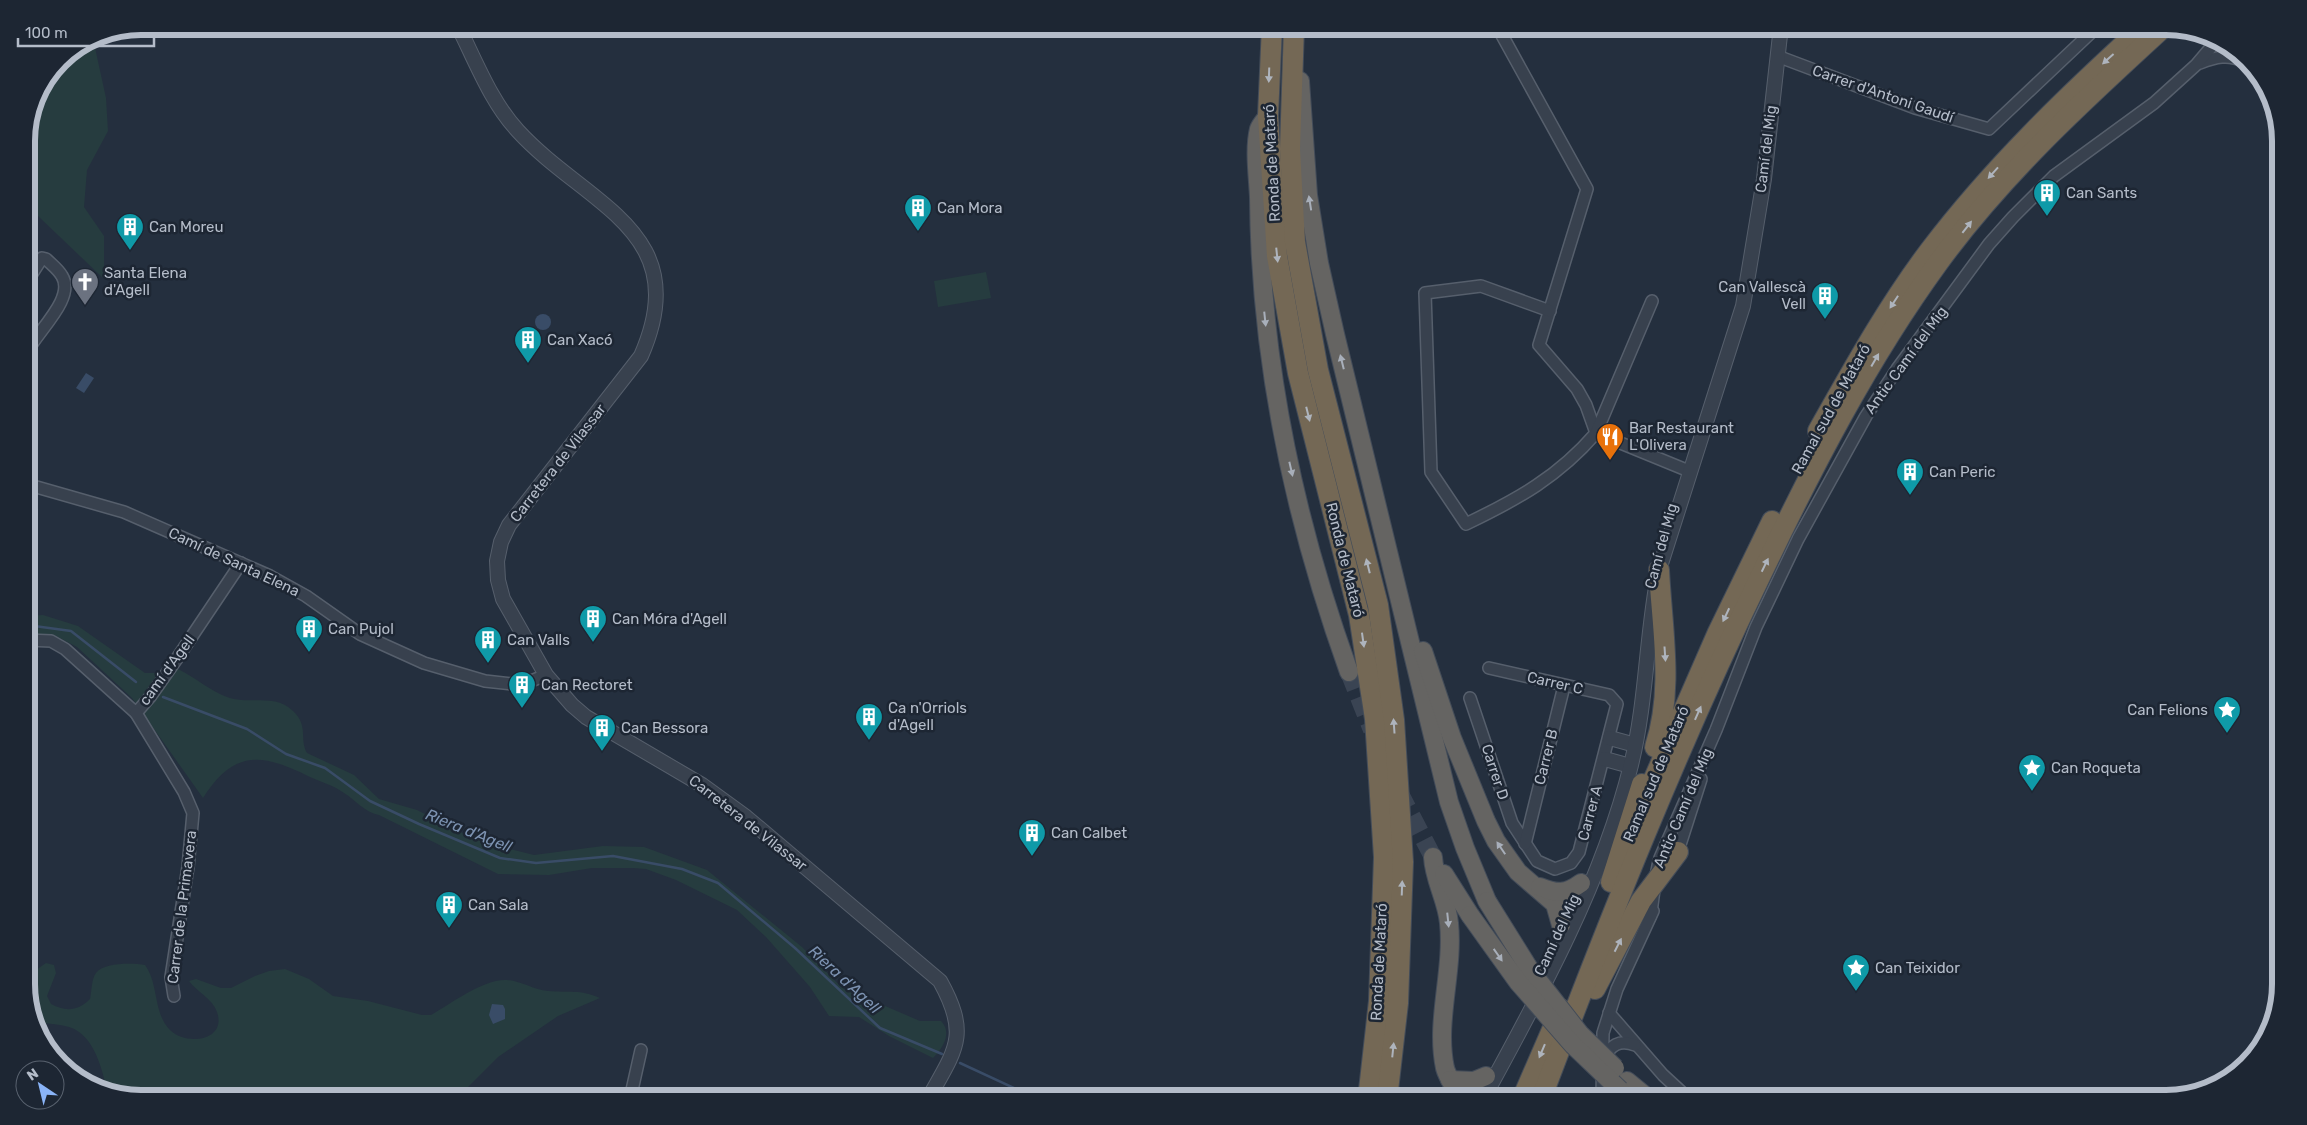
<svg xmlns="http://www.w3.org/2000/svg" width="2307" height="1125" viewBox="0 0 2307 1125" font-family="Rubik,sans-serif">
  <style>
    .green { fill: #263c3f }
    .water { fill: #394c67 }
    .lines { fill: none; stroke-linecap: round; stroke-linejoin: round }
    .stream { stroke: #394c67; stroke-width: 2.5 }
    .trunk-tunnel { stroke: #3a4453; stroke-width: 18; stroke-dasharray: 18 9; stroke-linecap: butt }
    .minor-casing { stroke: #565f6c; stroke-width: 14 }
    .tertiary-casing { stroke: #565f6c; stroke-width: 16 }
    .trunk-casing { stroke: #434c59; stroke-width: 20 }
    .motorway-casing { stroke: #434c59; stroke-width: 22 }
    .minor { stroke: #38414e; stroke-width: 11 }
    .tertiary { stroke: #38414e; stroke-width: 14 }
    .trunk { stroke: #656462; stroke-width: 18 }
    .motorway { stroke: #746855; stroke-width: 20 }
    .trunk-bridge-casing { stroke: #434c59; stroke-width: 20; stroke-linecap: butt }
    .trunk-bridge { stroke: #656462; stroke-width: 18 }
    .oneway { fill: #aeb4bd }
    .oneway2 { fill: #a8afba }
    .labels { text-anchor: middle; stroke-width: 5; stroke-linejoin: round; paint-order: stroke }
    .street-label { font-size: 15px; fill: #b4bcc9; stroke: #1d2633 }
    .poi-label { font-size: 15px; fill: #b4bcc9; stroke: #1d2633; text-anchor: start }
    .water-label { font-size: 16px; font-style: italic; fill: #7c92b1; stroke: #1d2633 }
    .rim { fill: none; stroke: #b4bcc9; stroke-width: 6 }
  </style>
  <rect width="100%" height="100%" fill="#242f3e"/>
  <g class="green">
    <polygon points="91,39 94,43 106,98 108,131 87,170 84,207 104,236 104,279 37,215 26,175 26,133 35,97 60,60"/>
    <polygon points="986,272 991,298 938,307 934,281"/>
    <path d="M43,615L78,626L145,673H155L173,667C194,675 212,694 234,699C254,703 277,695 293,711C309,726 299,739 307,753L354,775L379,799L417,810L458,831L490,844L534,855L603,846L644,847L707,870L802,947L841,987L920,1021H941C953,1033 942,1049 933,1058L889,1036L859,1017L829,1016L810,987L766,937L737,910L676,880L646,869L633,868H592L549,875L498,874L379,815C366,813 355,800 344,793C333,785 321,782 310,777C262,753 234,749 203,798L132,698L77,647L54,635L27,634V616Z"/>
    <path d="M46,963L54,965L56,973L47,996L51,1004C66,1012 78,1011 90,999C92,991 91,980 96,973C104,962 133,963 145,965C159,984 153,1013 170,1030C186,1046 227,1041 217,1012C212,998 197,992 189,981L196,979L221,988H231L255,976L269,971L285,969L309,979L333,996L368,1001L422,1015H431C450,1004 485,978 507,980C521,981 534,990 548,991C569,993 580,989 600,998L558,1016L498,1057L456,1099H141L107,1091C103,1072 96,1044 79,1032C67,1023 50,1025 37,1022C28,997 18,980 46,963Z"/>
  </g>
  <g class="water">
    <circle cx="543" cy="322" r="8"/>
    <polygon points="86,373 94,378 84,393 76,388"/>
    <polygon points="492,1004 503,1005 505,1009 505,1019 493,1024 489,1015"/>
  </g>
  <g class="lines">
    <g class="stream">
      <polyline points="27,625 71,631 136,682"/>
      <polyline points="163,697 247,729 286,754 325,768 370,801 419,824 500,858 536,863 613,856 682,869 718,883 795,948 880,1028 942,1054"/>
      <polyline points="960,1063 1038,1099"/>
    </g>
    <g class="trunk-tunnel">
      <polyline points="1349,672 1372,730"/>
      <polyline points="1399,792 1433,857"/>
    </g>
    <defs>
      <g id="minor">
        <polyline points="1497,26 1587,189 1539,345 1577,389 1586,405 1596,433 1684,469"/>
        <polyline points="1777,56 1915,108 1989,129 2098,26"/>
        <path d="M2200,63C2216,57 2227,54 2244,61"/>
        <path d="M26,283L42,258L46,259C51,264 58,269 62,276C76,299 35,333 26,354"/>
        <path d="M1550,311L1481,286L1425,293L1431,472L1466,524C1518,499 1558,477 1596,433L1652,301"/>
        <polyline points="26,484 124,512 270,576 306,596 360,634 424,663 485,681 521,685 546,675"/>
        <polyline points="27,640 51,641 65,649 136,713 150,697 176,660 241,563"/>
        <polyline points="1470,698 1512,823 1537,861 1555,869 1571,863 1579,852 1617,704 1609,695 1489,668"/>
        <polyline points="136,713 184,792 193,813 188,867 171,977 174,996"/>
        <polyline points="1525,844 1564,686"/>
        <polyline points="1676,857 1701,779"/>
        <path d="M1650,917C1654,897 1654,878 1660,858L1716,730L1756,627L1798,539L1866,416L1897,369L1989,244L2013,217L2054,176L2154,103L2196,65L2218,39"/>
        <polyline points="1609,1013 1663,1075 1689,1099"/>
        <path d="M1602,1060C1611,1045 1619,1039 1635,1045"/>
        <polyline points="630,1099 641,1050"/>
        <polyline points="1602,1099 1603,1033 1617,989 1653,911"/>
      </g>
      <g id="tertiary">
        <path d="M458,26C476,62 491,102 518,131C587,206 696,231 641,356L509,525L501,542L497,561L498,580L503,599L546,675L572,705L586,717L702,785L746,817L940,981C970,1035 956,1049 928,1099"/>
        <polyline points="2254,71 2264,84"/>
        <polyline points="1610,738 1628,743"/>
        <polyline points="1605,759 1623,764"/>
        <path d="M1483,1099C1540,995 1603,880 1631,765C1647,700 1646,635 1659,570L1743,306L1764,179L1781,26"/>
      </g>
      <g id="trunk">
        <polyline points="1300,81 1308,195 1319,263 1335,334 1449,802 1465,848 1487,901"/>
        <path d="M1268,116C1265,120 1261,124 1259,129C1254,149 1258,176 1259,197C1260,359 1294,519 1349,672"/>
        <polyline points="1423,651 1452,738 1486,821 1496,841 1518,872 1555,904 1561,925"/>
        <path d="M1433,857C1434,880 1447,900 1449,923C1454,971 1435,1021 1445,1068C1448,1079 1456,1088 1460,1099"/>
        <polyline points="1444,874 1470,915"/>
        <path d="M1540,887C1557,894 1566,894 1581,883"/>
        <polyline points="1450,1080 1474,1081 1486,1076"/>
        <polyline points="1627,1081 1649,1099"/>
      </g>
      <g id="motorway">
        <polyline points="1272,26 1268,116 1277,256 1298,373 1359,615 1375,719 1384,857 1379,1001 1368,1099"/>
        <polyline points="1294,26 1290,149 1295,242 1318,370 1378,605 1394,720 1403,862 1398,1003 1387,1099"/>
        <path d="M1818,431C1853,369 1887,307 1930,250C1993,167 2067,96 2144,26"/>
        <path d="M1655,747C1674,689 1662,630 1659,570"/>
        <polyline points="1645,799 1718,632 1772,521"/>
        <polyline points="1611,882 1642,784"/>
        <polyline points="1595,989 1641,901 1678,852"/>
        <polyline points="1522,1099 1561,1009"/>
        <path d="M1541,1099C1608,922 1678,746 1761,575C1812,468 1868,359 1938,263C2003,174 2084,100 2165,26"/>
      </g>
    </defs>
    <use href="#minor" class="minor-casing"/>
    <use href="#tertiary" class="tertiary-casing"/>
    <use href="#trunk" class="trunk-casing"/>
    <use href="#motorway" class="motorway-casing"/>
    <use href="#minor" class="minor"/>
    <use href="#tertiary" class="tertiary"/>
    <use href="#trunk" class="trunk"/>
    <use href="#motorway" class="motorway"/>
    <defs>
      <g id="trunk-bridge">
        <polyline points="1487,901 1530,970 1580,1034 1615,1068"/>
        <polyline points="1470,915 1518,982 1573,1045 1620,1090"/>
      </g>
    </defs>
    <use href="#trunk-bridge" class="trunk-bridge-casing"/>
    <use href="#trunk-bridge" class="trunk-bridge"/>
  </g>
  <defs><path id="oneway-solid" d="M-6-.8H1V-3.2L6.5 0L1 3.2V.8H-6Z" transform="scale(1.25)"/></defs>
  <g class="oneway">
    <use href="#oneway-solid" transform="translate(2108 59) rotate(138)"/>
    <use href="#oneway-solid" transform="translate(1269 75) rotate(92)"/>
    <use href="#oneway-solid" transform="translate(1993 173) rotate(132)"/>
    <use href="#oneway-solid" transform="translate(1967 227) rotate(-52)"/>
    <use href="#oneway-solid" transform="translate(1277 255) rotate(84)"/>
    <use href="#oneway-solid" transform="translate(1894 302) rotate(123)"/>
    <use href="#oneway-solid" transform="translate(1875 360) rotate(-60)"/>
    <use href="#oneway-solid" transform="translate(1308 414) rotate(76)"/>
    <use href="#oneway-solid" transform="translate(1765 565) rotate(-64)"/>
    <use href="#oneway-solid" transform="translate(1368 566) rotate(-104)"/>
    <use href="#oneway-solid" transform="translate(1726 615) rotate(115)"/>
    <use href="#oneway-solid" transform="translate(1363 640) rotate(82)"/>
    <use href="#oneway-solid" transform="translate(1665 654) rotate(86)"/>
    <use href="#oneway-solid" transform="translate(1698 713) rotate(-66)"/>
    <use href="#oneway-solid" transform="translate(1394 726) rotate(-94)"/>
    <use href="#oneway-solid" transform="translate(1402 888) rotate(-88)"/>
    <use href="#oneway-solid" transform="translate(1618 945) rotate(-63)"/>
    <use href="#oneway-solid" transform="translate(1393 1050) rotate(-84)"/>
    <use href="#oneway-solid" transform="translate(1542 1051) rotate(113)"/>
  </g>
  <g class="oneway2">
    <use href="#oneway-solid" transform="translate(1310 203) rotate(-99)"/>
    <use href="#oneway-solid" transform="translate(1265 319) rotate(84)"/>
    <use href="#oneway-solid" transform="translate(1342 362) rotate(-104)"/>
    <use href="#oneway-solid" transform="translate(1291 469) rotate(77)"/>
    <use href="#oneway-solid" transform="translate(1501 848) rotate(-124)"/>
    <use href="#oneway-solid" transform="translate(1448 920) rotate(84)"/>
    <use href="#oneway-solid" transform="translate(1498 955) rotate(55)"/>
  </g>
  <defs>
    <symbol id="building-pin" viewBox="-11 -11 22 30"><path d="M0 17L-7.5 6A9.5 9.5 0 1 1 7.5 6Z" fill="#0f9aa8" stroke="#1d2633"/><path d="M-4-6H4V6H1V3H-1V6H-4ZM-2.5-4.3h1.7v1.8h-1.7ZM.8-4.3h1.7v1.8H.8ZM-2.5-1h1.7V.8h-1.7ZM.8-1h1.7V.8H.8Z" fill="#fff"/></symbol>
    <symbol id="church-pin" viewBox="-11 -11 22 30"><path d="M0 17L-7.5 6A9.5 9.5 0 1 1 7.5 6Z" fill="#6b7280" stroke="#1d2633"/><path d="M-1.2-6h2.4v3.5h3.3v2.4h-3.3V6h-2.4V-.1h-3.3v-2.4h3.3Z" fill="#fff"/></symbol>
    <symbol id="restaurant-pin" viewBox="-11 -11 22 30"><path d="M0 17L-7.5 6A9.5 9.5 0 1 1 7.5 6Z" fill="#e8710a" stroke="#1d2633"/><path d="M-5-6h1v4h1v-4h1v4h1v-4h1v5L-1.5 .5V6h-2V.5L-5-1ZM5-6V6H3V1.5H1.5Q1.5-4 5-6Z" fill="#fff"/></symbol>
    <symbol id="sight-pin" viewBox="-11 -11 22 30"><path d="M0 17L-7.5 6A9.5 9.5 0 1 1 7.5 6Z" fill="#0f9aa8" stroke="#1d2633"/><path d="M0-6L1.8-2.2L6-1.7L2.9 1.2L3.7 5.4L0 3.3L-3.7 5.4L-2.9 1.2L-6-1.7L-1.8-2.2Z" fill="#fff"/></symbol>
  </defs>
  <g fill-rule="evenodd">
    <use href="#building-pin" x="2031" y="177" width="32" height="43"/>
    <use href="#building-pin" x="902" y="192" width="32" height="43"/>
    <use href="#building-pin" x="114" y="211" width="32" height="43"/>
    <use href="#church-pin" x="69" y="266" width="32" height="43"/>
    <use href="#building-pin" x="1809" y="280" width="32" height="43"/>
    <use href="#building-pin" x="512" y="324" width="32" height="43"/>
    <use href="#restaurant-pin" x="1594" y="421" width="32" height="43"/>
    <use href="#building-pin" x="1894" y="456" width="32" height="43"/>
    <use href="#building-pin" x="577" y="603" width="32" height="43"/>
    <use href="#building-pin" x="293" y="613" width="32" height="43"/>
    <use href="#building-pin" x="472" y="624" width="32" height="43"/>
    <use href="#building-pin" x="506" y="669" width="32" height="43"/>
    <use href="#sight-pin" x="2211" y="694" width="32" height="43"/>
    <use href="#building-pin" x="853" y="701" width="32" height="43"/>
    <use href="#building-pin" x="586" y="712" width="32" height="43"/>
    <use href="#sight-pin" x="2016" y="752" width="32" height="43"/>
    <use href="#building-pin" x="1016" y="817" width="32" height="43"/>
    <use href="#building-pin" x="433" y="889" width="32" height="43"/>
    <use href="#sight-pin" x="1840" y="952" width="32" height="43"/>
  </g>
  <g class="labels">
    <g class="street-label">
      <text transform="translate(1883 94) rotate(19)" y="5">Carrer d'Antoni Gaudí</text>
      <text transform="translate(1766 149) rotate(-83)" y="5">Camí del Mig</text>
      <text transform="translate(1272 163) rotate(-93)" y="5">Ronda de Mataró</text>
      <text transform="translate(1906 360) rotate(-54)" y="5">Antic Camí del Mig</text>
      <text transform="translate(1831 409) rotate(-61)" y="5">Ramal sud de Mataró</text>
      <text transform="translate(558 463) rotate(-52)" y="5">Carretera de Vilassar</text>
      <text transform="translate(1661 546) rotate(-75)" y="5">Camí del Mig</text>
      <text transform="translate(1345 560) rotate(76)" y="5">Ronda de Mataró</text>
      <text transform="translate(234 562) rotate(25)" y="5">Camí de Santa Elena</text>
      <text transform="translate(167 670) rotate(-54)" y="5">camí d'Agell</text>
      <text transform="translate(1555 683) rotate(13)" y="5">Carrer C</text>
      <text transform="translate(1546 757) rotate(-76)" y="5">Carrer B</text>
      <text transform="translate(1495 772) rotate(72)" y="5">Carrer D</text>
      <text transform="translate(1656 774) rotate(-67)" y="5">Ramal sud de Mataró</text>
      <text transform="translate(1683 808) rotate(-67)" y="5">Antic Camí del Mig</text>
      <text transform="translate(1590 813) rotate(-75)" y="5">Carrer A</text>
      <text transform="translate(748 823) rotate(38)" y="5">Carretera de Vilassar</text>
      <text transform="translate(182 907) rotate(-83)" y="5">Carrer de la Primavera</text>
      <text transform="translate(1557 935) rotate(-65)" y="5">Camí del Mig</text>
      <text transform="translate(1379 962) rotate(-87)" y="5">Ronda de Mataró</text>
    </g>
    <g class="poi-label">
      <text x="2066" y="198">Can Sants</text>
      <text x="937" y="213">Can Mora</text>
      <text x="149" y="232">Can Moreu</text>
      <text x="104" y="278">Santa Elena<tspan x="104" dy="17">d'Agell</tspan></text>
      <text x="1806" y="292" text-anchor="end">Can Vallescà<tspan x="1806" dy="17">Vell</tspan></text>
      <text x="547" y="345">Can Xacó</text>
      <text x="1629" y="433">Bar Restaurant<tspan x="1629" dy="17">L'Olivera</tspan></text>
      <text x="1929" y="477">Can Peric</text>
      <text x="612" y="624">Can Móra d'Agell</text>
      <text x="328" y="634">Can Pujol</text>
      <text x="507" y="645">Can Valls</text>
      <text x="541" y="690">Can Rectoret</text>
      <text x="888" y="713">Ca n'Orriols<tspan x="888" dy="17">d'Agell</tspan></text>
      <text x="2208" y="715" text-anchor="end">Can Felions</text>
      <text x="621" y="733">Can Bessora</text>
      <text x="2051" y="773">Can Roqueta</text>
      <text x="1051" y="838">Can Calbet</text>
      <text x="468" y="910">Can Sala</text>
      <text x="1875" y="973">Can Teixidor</text>
    </g>
    <g class="water-label">
      <text transform="translate(469 830) rotate(22)" y="6">Riera d'Agell</text>
      <text transform="translate(845 979) rotate(43)" y="6">Riera d'Agell</text>
    </g>
  </g>
  <path d="M0 0H2307V1125H0ZM141 35H2166A106 106 0 0 1 2272 141V984A106 106 0 0 1 2166 1090H141A106 106 0 0 1 35 984V141A106 106 0 0 1 141 35Z" fill="#1d2633" fill-rule="evenodd"/>
  <path class="rim" d="M141 35H2166A106 106 0 0 1 2272 141V984A106 106 0 0 1 2166 1090H141A106 106 0 0 1 35 984V141A106 106 0 0 1 141 35Z"/>
  <g transform="translate(40 1085) rotate(325)"><circle r="24" fill="#1d2633" stroke="#59626f"/>
  <path d="M0-4L9 19L0 12L-9 19Z" fill="#8ab4f8"/>
  <text y="-8" font-size="14" font-weight="bold" text-anchor="middle" fill="#b4bcc9">N</text>
  </g>
  <path d="M18 38v8h136v-8" fill="none" stroke="#b4bcc9" stroke-width="2.5"/>
  <text x="25" y="38" font-size="15" fill="#b4bcc9" stroke="#1d2633" stroke-width="4" paint-order="stroke">100 m</text>
</svg>
